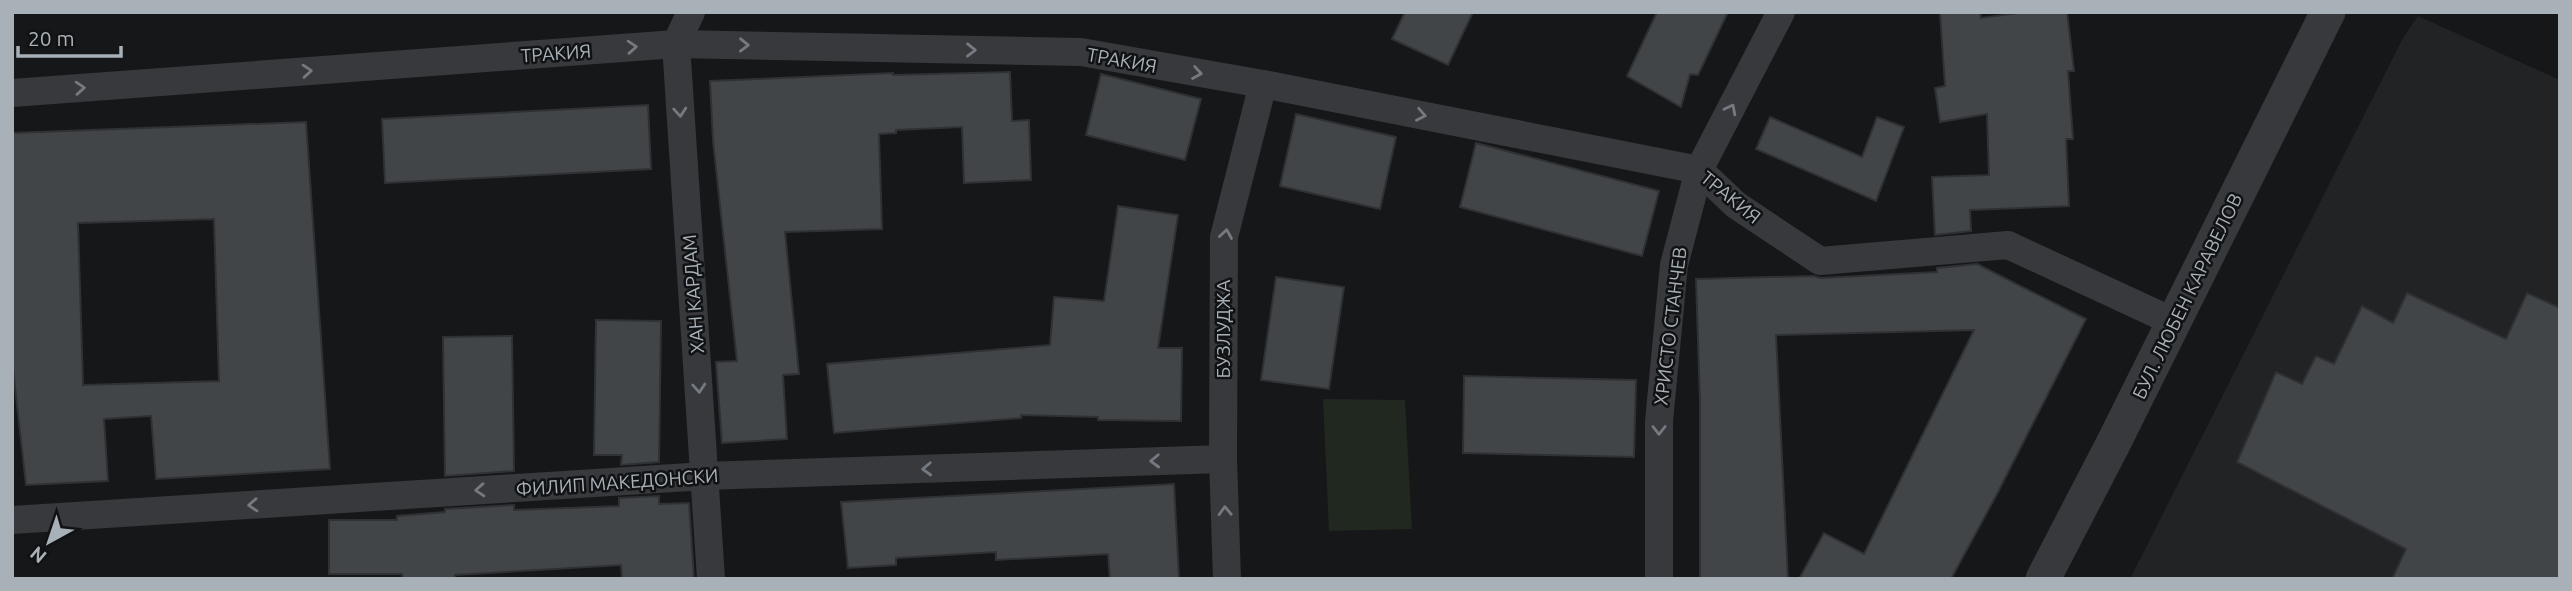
<svg xmlns="http://www.w3.org/2000/svg" width="2572" height="591" viewBox="0 0 2572 591" font-family="Ubuntu,sans-serif">
  <style>
    .built { fill: #222325 }
    .green { fill: #212820 }
    .building { fill: #424548; stroke: #303134; stroke-width: 2; fill-rule: evenodd }
    .lines { fill: none; stroke-linecap: round; stroke-linejoin: round }
    .minor { stroke: #37393d; stroke-width: 28 }
    .tertiary { stroke: #37393d; stroke-width: 35 }
    .oneway { stroke: #757a81 }
    .labels { text-anchor: middle; stroke-width: 5; stroke-linejoin: round; paint-order: stroke }
    .street-label { font-size: 19px; fill: #a8b0b8; stroke: #111213 }
  </style>
  <rect width="100%" height="100%" fill="#161718"/>
  <polygon class="built" points="2418,16 2560,80 2560,579 2130,579 2403,38"/>
  <polygon class="green" points="1323,399 1405,400 1412,529 1329,531"/>
  <g class="building">
    <polygon points="1405,12 1473,12 1448,65 1392,39"/>
    <polygon points="1657,12 1728,12 1698,75 1690,74 1681,107 1627,76"/>
    <polygon points="1940,12 1980,12 1981,18 2026,12 2067,12 2074,71 2068,71 2073,139 2066,139 2069,206 1970,210 1971,231 1935,235 1932,177 1989,175 1987,114 1940,122 1935,88 1945,86"/>
    <polygon points="1010,72 1012,121 1029,120 1031,180 964,183 962,127 896,130 896,133 879,134 882,229 785,232 799,374 783,375 787,439 722,443 716,362 737,361 713,141 710,81 893,73 893,75"/>
    <polygon points="1101,74 1201,99 1185,160 1086,135"/>
    <polygon points="648,105 651,169 385,183 382,119"/>
    <polygon points="1296,114 1396,137 1380,209 1280,186"/>
    <polygon points="1770,117 1862,157 1877,117 1904,127 1876,201 1756,149"/>
    <path d="M306,122L330,469L156,479L151,416L104,419L108,481L26,485L12,360V133ZM214,219L219,381L83,385L78,223Z"/>
    <polygon points="1476,143 1659,191 1642,256 1460,207"/>
    <polygon points="1118,206 1178,215 1158,348 1182,348 1181,421 1098,420 1098,417 1021,415 1021,418 834,433 827,364 1050,345 1054,297 1104,301"/>
    <polygon points="1977,264 2086,319 1997,494 1951,579 1799,579 1824,533 1864,554 1974,330 1776,335 1788,579 1700,579 1700,401 1696,279 1813,276 1821,278 1937,272 1937,268"/>
    <polygon points="1276,277 1344,287 1329,389 1261,380"/>
    <polygon points="2407,293 2506,339 2527,293 2560,308 2560,579 2392,579 2406,549 2237,462 2276,372 2302,384 2316,356 2334,364 2362,306 2393,323"/>
    <polygon points="596,320 661,321 659,462 621,465 622,455 594,455"/>
    <polygon points="512,336 514,471 445,476 443,337"/>
    <polygon points="1464,376 1636,380 1634,457 1463,453"/>
    <polygon points="1174,484 1179,579 1110,579 1108,554 996,560 996,552 896,558 896,565 848,568 841,502"/>
    <polygon points="659,496 659,504 689,503 694,579 622,579 621,565 455,575 455,579 403,579 402,574 329,574 329,520 397,520 397,516 445,512 445,509 514,505 514,510 619,506 619,498"/>
  </g>
  <g class="lines">
    <g class="minor">
      <polyline points="691,12 676,44 711,579"/>
      <polyline points="12,93 676,44 1081,52 1263,84 1699,170 1736,205 1820,261 2008,245 2174,322"/>
      <polyline points="12,520 705,476 1223,459"/>
      <polyline points="1227,579 1223,459 1224,237 1263,84"/>
      <polyline points="1659,579 1659,421 1674,265 1699,170 1781,12"/>
    </g>
    <polyline class="tertiary" points="2043,579 2113,444 2328,12"/>
  </g>
  <defs><path id="oneway-chevron" d="M-2-3.5L2.5 0L-2 3.5" fill="none" stroke-width="1.6" stroke-linecap="round" stroke-linejoin="round" transform="scale(1.75)"/></defs>
  <g class="oneway">
    <use href="#oneway-chevron" transform="translate(744 45) rotate(1)"/>
    <use href="#oneway-chevron" transform="translate(632 47) rotate(-4)"/>
    <use href="#oneway-chevron" transform="translate(971 50) rotate(1)"/>
    <use href="#oneway-chevron" transform="translate(307 71) rotate(-4)"/>
    <use href="#oneway-chevron" transform="translate(1197 73) rotate(10)"/>
    <use href="#oneway-chevron" transform="translate(80 88) rotate(-4)"/>
    <use href="#oneway-chevron" transform="translate(1731 109) rotate(-63)"/>
    <use href="#oneway-chevron" transform="translate(680 112) rotate(86)"/>
    <use href="#oneway-chevron" transform="translate(1421 115) rotate(11)"/>
    <use href="#oneway-chevron" transform="translate(1226 234) rotate(-81)"/>
    <use href="#oneway-chevron" transform="translate(699 388) rotate(86)"/>
    <use href="#oneway-chevron" transform="translate(1659 430) rotate(90)"/>
    <use href="#oneway-chevron" transform="translate(1155 461) rotate(178)"/>
    <use href="#oneway-chevron" transform="translate(927 469) rotate(178)"/>
    <use href="#oneway-chevron" transform="translate(480 490) rotate(176)"/>
    <use href="#oneway-chevron" transform="translate(253 505) rotate(176)"/>
    <use href="#oneway-chevron" transform="translate(1225 511) rotate(-92)"/>
  </g>
  <g class="labels">
    <g class="street-label">
      <text transform="translate(556 53) rotate(-4)" y="7">ТРАКИЯ</text>
      <text transform="translate(1122 60) rotate(10)" y="7">ТРАКИЯ</text>
      <text transform="translate(1731 197) rotate(39)" y="7">ТРАКИЯ</text>
      <text transform="translate(693 294) rotate(-94)" y="7">ХАН КАРДАМ</text>
      <text transform="translate(2187 296) rotate(-64)" y="7">БУЛ. ЛЮБЕН КАРАВЕЛОВ</text>
      <text transform="translate(1670 326) rotate(-83)" y="7">ХРИСТО СТАНЧЕВ</text>
      <text transform="translate(1223 329) rotate(-90)" y="7">БУЗЛУДЖА</text>
      <text transform="translate(617 482) rotate(-4)" y="7">ФИЛИП МАКЕДОНСКИ</text>
    </g>
  </g>
  <rect width="2572" height="591" fill="none" stroke="#a8b0b8" stroke-width="28"/>
  <g transform="translate(49 542) rotate(220)" stroke="#111213" stroke-width="5" paint-order="stroke">
  <path d="M0-5L12 26L0 18L-12 26Z" fill="#a8b0b8"/>
  <text y="-10" font-size="19" font-weight="bold" text-anchor="middle" fill="#a8b0b8">N</text>
  </g>
  <path d="M18 46v10h103v-10" fill="none" stroke="#a8b0b8" stroke-width="3.5"/>
  <text x="28" y="46" font-size="21" fill="#a8b0b8" stroke="#111213" stroke-width="5" paint-order="stroke">20 m</text>
</svg>
